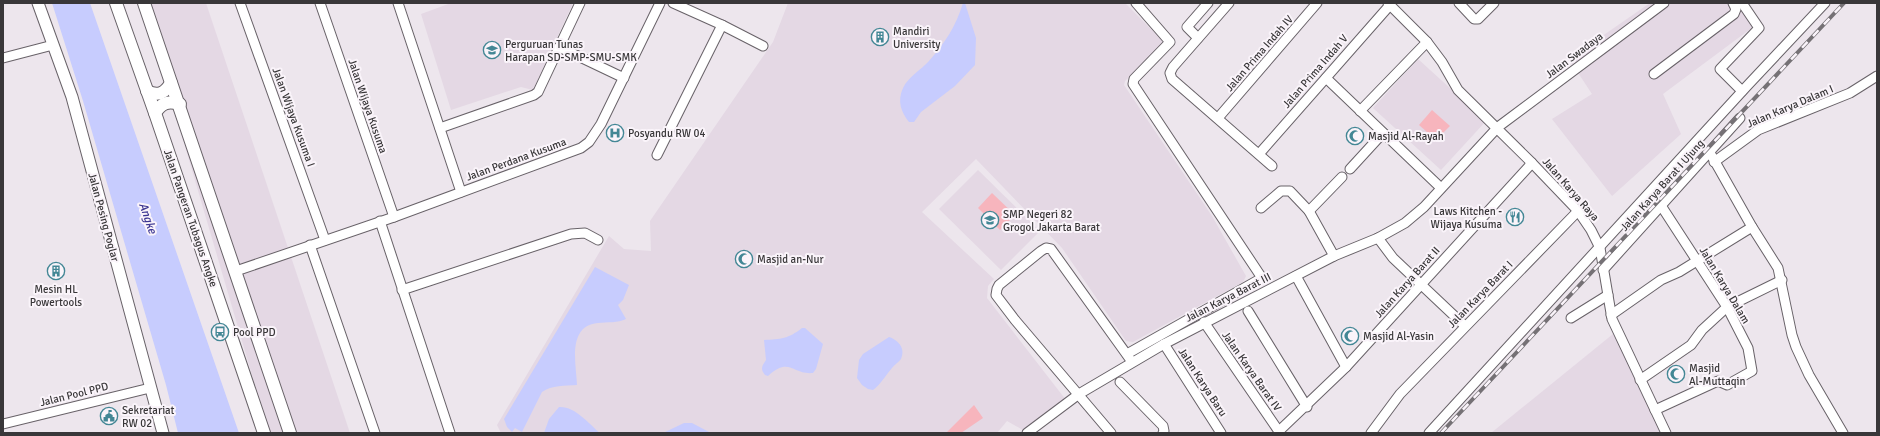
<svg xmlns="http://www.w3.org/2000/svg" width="1880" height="436" viewBox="0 0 1880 436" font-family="Signika,sans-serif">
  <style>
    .built { fill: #e4d8e4 }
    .green { fill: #f7b5bd }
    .water { fill: #c7ccfe }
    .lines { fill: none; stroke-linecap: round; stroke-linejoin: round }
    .minor-casing { stroke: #686268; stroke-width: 11 }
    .tertiary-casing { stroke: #686268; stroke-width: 13 }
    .secondary-casing { stroke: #686268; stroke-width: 14 }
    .minor { stroke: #fff; stroke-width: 9 }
    .tertiary { stroke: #fff; stroke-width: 11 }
    .secondary { stroke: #fff; stroke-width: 12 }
    .rail-casing { stroke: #757175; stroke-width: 4 }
    .rail { stroke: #faf4fa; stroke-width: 2.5; stroke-dasharray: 8; stroke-linecap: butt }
    .labels { text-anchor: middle; stroke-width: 4; stroke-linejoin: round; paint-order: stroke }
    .poi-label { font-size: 11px; fill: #393739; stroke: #faf4fa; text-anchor: start }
    .street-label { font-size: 11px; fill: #393739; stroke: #faf4fa }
    .water-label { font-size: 12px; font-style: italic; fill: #3c3692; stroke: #faf4fa }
  </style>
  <rect width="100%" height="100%" fill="#ede6ed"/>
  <g class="built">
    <polygon points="143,3 206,3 350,433 269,433"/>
    <polygon points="451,3 573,3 533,90 521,87 451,110 421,14"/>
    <polygon points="788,3 1125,3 1163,41 1162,46 1125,81 1124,85 1212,216 1246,276 1243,282 1133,342 1126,341 1062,248 976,159 922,212 994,279 988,286 987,298 1066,400 1023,430 1007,421 997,433 501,433 497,425 609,236 624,249 651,251 650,221 773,42"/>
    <polygon points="1650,3 1744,3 1741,4 1753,27 1663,94 1681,134 1612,196 1552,119 1592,94 1569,59"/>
    <polygon points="1418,59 1486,121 1441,170 1373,108"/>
    <polygon points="978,170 1040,231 1001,270 939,209"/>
    <polygon points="1613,334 1668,433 1491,433"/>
  </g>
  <g class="green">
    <polygon points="1432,110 1450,126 1436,140 1419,125"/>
    <polygon points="992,193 1015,215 1000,230 978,208"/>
    <polygon points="974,405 983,418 961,433 946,433"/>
  </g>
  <g class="water">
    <polygon points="52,3 90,3 239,433 178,433 166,385 83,101"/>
    <path d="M963,3H965L976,38L975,65L955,86L921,112L914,122H909C901,112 897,101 903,88C908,77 921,70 929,61C945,43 956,26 963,3Z"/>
    <path d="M595,267L629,285L623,300L618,305L626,319C618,323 607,322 598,323C567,326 576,363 577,385C565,386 552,385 542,392L522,432L515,428L512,432L507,427L504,419Z"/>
    <path d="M802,328H805L823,344L816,369L813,373C792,375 790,356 768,376L765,375C760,369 762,366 766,360L764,340C781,339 788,339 802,328Z"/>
    <path d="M889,337C898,340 906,348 901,359C899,362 894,365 892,368C885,376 881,384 873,390L868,389L862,385L857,378L859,360L863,354Z"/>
    <path d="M559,407C575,406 588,423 600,433H544L549,419Z"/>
    <polygon points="684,423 692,423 711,433 663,433"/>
  </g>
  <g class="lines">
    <defs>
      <g id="minor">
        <polyline points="240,3 325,240"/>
        <polyline points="320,3 394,217"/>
        <polyline points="398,3 461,192"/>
        <polyline points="673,3 722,25 763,46"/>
        <polyline points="1229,3 1173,67 1170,73 1172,79 1272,166"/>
        <polyline points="1388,3 1427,42 1442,62 1458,90 1532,163 1578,211 1591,230 1600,248 1612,319 1666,433"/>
        <polyline points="1459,3 1474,19 1478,19 1494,3"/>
        <polyline points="1742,3 1759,28 1720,69 1742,91"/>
        <polyline points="1198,38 1187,27 1208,3"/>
        <polyline points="559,47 624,78"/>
        <polyline points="3,58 53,45"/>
        <polyline points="1654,74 1734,14 1736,9 1733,3"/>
        <polyline points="1326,78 1441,188"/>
        <polyline points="1360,111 1427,42"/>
        <polyline points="1218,118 1317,3"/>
        <polyline points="440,128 534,95 538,92 580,3"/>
        <polyline points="1709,151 1752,227 1778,268 1792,335 1796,347 1809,375 1843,433"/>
        <polyline points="1259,154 1390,5"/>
        <polyline points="657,155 722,25"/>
        <polyline points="1714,162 1758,130 1850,93 1877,76"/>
        <polyline points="1350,169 1383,133"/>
        <polyline points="1261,208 1281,191 1290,191 1309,211 1334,256"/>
        <polyline points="1309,211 1342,177"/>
        <polyline points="380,221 450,433"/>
        <polyline points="1378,238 1393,258 1465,326"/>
        <polyline points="310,245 375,433"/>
        <polyline points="1603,270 1740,118"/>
        <polyline points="236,271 394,217 581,148 589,142 601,124 660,3"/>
        <polyline points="1296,276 1346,367"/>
        <polyline points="402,290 571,234 585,233 598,240"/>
        <polyline points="1248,311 1307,407"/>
        <polyline points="1611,315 1661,280 1679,272 1752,227"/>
        <polyline points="1571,318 1608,295"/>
        <polyline points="1204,322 1280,433"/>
        <polyline points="1164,344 1221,433"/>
        <polyline points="1127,354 1262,278 1133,84 1134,79 1170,42 1136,3"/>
        <polyline points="1640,380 1691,345 1702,330 1727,307 1782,280"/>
        <polyline points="1120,382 1163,426 1164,431 1163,433"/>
        <polyline points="1655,410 1718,381 1727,385 1752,371 1748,348 1727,307 1660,204"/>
        <polyline points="3,424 150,388"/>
        <polyline points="1279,431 1346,367 1532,163"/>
        <polyline points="1027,433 1079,394 1164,344 1334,256 1378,238 1405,223 1424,207 1498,127 1664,3"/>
        <polyline points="1111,433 1015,320 996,295 997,289 999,285 1041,251 1046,248 1051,249 1130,359"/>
        <polyline points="1371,433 1400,394 1578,211"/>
        <polyline points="1429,433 1747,86 1825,3"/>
      </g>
      <polyline id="tertiary" points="38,3 72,97 163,433"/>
      <g id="secondary">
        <polyline points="116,3 155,113 264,433"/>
        <polyline points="144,3 290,433"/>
        <path d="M147,91C158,97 165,93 171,83"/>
        <path d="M155,113C162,102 168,101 180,104"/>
      </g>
    </defs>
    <use href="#minor" class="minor-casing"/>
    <use href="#tertiary" class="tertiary-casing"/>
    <use href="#secondary" class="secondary-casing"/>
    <use href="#minor" class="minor"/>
    <use href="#tertiary" class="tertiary"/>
    <use href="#secondary" class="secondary"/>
    <defs>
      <polyline id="rail" points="1441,433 1844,3"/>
    </defs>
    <use href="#rail" class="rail-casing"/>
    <use href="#rail" class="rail"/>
  </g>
  <defs>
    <symbol id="building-ring" viewBox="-11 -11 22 22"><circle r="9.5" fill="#faf4fa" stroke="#438795" stroke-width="1.5"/><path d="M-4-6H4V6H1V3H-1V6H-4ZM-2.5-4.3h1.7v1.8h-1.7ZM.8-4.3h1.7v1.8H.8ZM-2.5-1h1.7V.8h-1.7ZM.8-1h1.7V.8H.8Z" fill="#438795"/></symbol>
    <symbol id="school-ring" viewBox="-11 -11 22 22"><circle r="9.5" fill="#faf4fa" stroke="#438795" stroke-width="1.5"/><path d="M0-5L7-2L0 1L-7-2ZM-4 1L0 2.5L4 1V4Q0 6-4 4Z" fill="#438795"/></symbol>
    <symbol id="hospital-ring" viewBox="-11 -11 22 22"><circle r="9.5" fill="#faf4fa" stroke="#438795" stroke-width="1.5"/><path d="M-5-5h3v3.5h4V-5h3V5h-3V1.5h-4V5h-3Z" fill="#438795"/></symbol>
    <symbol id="mosque-ring" viewBox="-11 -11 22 22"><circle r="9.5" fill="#faf4fa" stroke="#438795" stroke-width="1.5"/><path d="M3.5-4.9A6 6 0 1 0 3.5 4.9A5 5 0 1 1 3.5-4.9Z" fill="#438795"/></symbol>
    <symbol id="restaurant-ring" viewBox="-11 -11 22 22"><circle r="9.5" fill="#faf4fa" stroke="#438795" stroke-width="1.5"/><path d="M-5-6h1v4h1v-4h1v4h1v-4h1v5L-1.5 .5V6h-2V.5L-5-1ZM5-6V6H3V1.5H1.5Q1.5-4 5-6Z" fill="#438795"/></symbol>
    <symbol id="bus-ring" viewBox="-11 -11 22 22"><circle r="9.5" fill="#faf4fa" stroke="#438795" stroke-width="1.5"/><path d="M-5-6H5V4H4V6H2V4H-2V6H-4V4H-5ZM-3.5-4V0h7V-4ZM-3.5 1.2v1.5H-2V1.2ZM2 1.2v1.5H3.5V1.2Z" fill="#438795"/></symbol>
    <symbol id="civic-ring" viewBox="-11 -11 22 22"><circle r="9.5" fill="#faf4fa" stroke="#438795" stroke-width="1.5"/><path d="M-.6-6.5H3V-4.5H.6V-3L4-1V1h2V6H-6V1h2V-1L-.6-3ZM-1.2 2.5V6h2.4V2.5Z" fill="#438795"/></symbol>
  </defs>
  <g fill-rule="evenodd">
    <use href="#building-ring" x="870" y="27" width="20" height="20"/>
    <use href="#school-ring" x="482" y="40" width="20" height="20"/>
    <use href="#hospital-ring" x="605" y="123" width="20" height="20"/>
    <use href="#mosque-ring" x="1345" y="126" width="20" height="20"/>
    <use href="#restaurant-ring" x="1505" y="207" width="20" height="20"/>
    <use href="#school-ring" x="980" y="210" width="20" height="20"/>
    <use href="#mosque-ring" x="734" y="249" width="20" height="20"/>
    <use href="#building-ring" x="46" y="261" width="20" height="20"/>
    <use href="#bus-ring" x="210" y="322" width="20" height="20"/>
    <use href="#mosque-ring" x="1340" y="326" width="20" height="20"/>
    <use href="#mosque-ring" x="1666" y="364" width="20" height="20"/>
    <use href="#civic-ring" x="99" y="406" width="20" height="20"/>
  </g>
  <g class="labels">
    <g class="poi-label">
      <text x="893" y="35">Mandiri<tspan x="893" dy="13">University</tspan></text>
      <text x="505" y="48">Perguruan Tunas<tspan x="505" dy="13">Harapan SD-SMP-SMU-SMK</tspan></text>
      <text x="628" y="137">Posyandu RW 04</text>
      <text x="1368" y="140">Masjid Al-Rayah</text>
      <text x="1502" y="215" text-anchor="end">Laws Kitchen -<tspan x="1502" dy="13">Wijaya Kusuma</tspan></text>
      <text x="1003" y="218">SMP Negeri 82<tspan x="1003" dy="13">Grogol Jakarta Barat</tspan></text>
      <text x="757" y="263">Masjid an-Nur</text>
      <text x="56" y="293" text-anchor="middle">Mesin HL<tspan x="56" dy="13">Powertools</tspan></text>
      <text x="233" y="336">Pool PPD</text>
      <text x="1363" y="340">Masjid Al-Yasin</text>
      <text x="1689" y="372">Masjid<tspan x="1689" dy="13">Al-Muttaqin</tspan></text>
      <text x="122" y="414">Sekretariat<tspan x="122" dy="13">RW 02</tspan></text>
    </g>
    <g class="street-label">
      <text transform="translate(1259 53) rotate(-49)" y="4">Jalan Prima Indah IV</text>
      <text transform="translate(1574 55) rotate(-37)" y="4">Jalan Swadaya</text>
      <text transform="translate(1315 71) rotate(-49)" y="4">Jalan Prima Indah V</text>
      <text transform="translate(368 106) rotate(71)" y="4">Jalan Wijaya Kusuma</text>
      <text transform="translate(1790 106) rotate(-23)" y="4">Jalan Karya Dalam I</text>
      <text transform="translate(294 117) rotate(70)" y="4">Jalan Wijaya Kusuma I</text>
      <text transform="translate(516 159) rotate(-20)" y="4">Jalan Perdana Kusuma</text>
      <text transform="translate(1662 185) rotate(-48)" y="4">Jalan Karya Barat I Ujung</text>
      <text transform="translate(1571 189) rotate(49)" y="4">Jalan Karya Raya</text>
      <text transform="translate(104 217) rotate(75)" y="4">Jalan Pesing Poglar</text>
      <text transform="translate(191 218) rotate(71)" y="4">Jalan Pangeran Tubagus Angke</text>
      <text transform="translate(1407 282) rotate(-48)" y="4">Jalan Karya Barat II</text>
      <text transform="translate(1725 285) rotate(59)" y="4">Jalan Karya Dalam</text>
      <text transform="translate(1480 294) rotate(-46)" y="4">Jalan Karya Barat I</text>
      <text transform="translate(1228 297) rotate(-27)" y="4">Jalan Karya Barat III</text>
      <text transform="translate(1252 371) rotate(55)" y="4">Jalan Karya Barat IV</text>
      <text transform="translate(1203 382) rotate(57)" y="4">Jalan Karya Baru</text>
      <text transform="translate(74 394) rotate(-14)" y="4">Jalan Pool PPD</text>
    </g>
    <g class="water-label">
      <text transform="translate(148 218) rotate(71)" y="4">Angke</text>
    </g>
  </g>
  <rect width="1880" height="436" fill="none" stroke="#393739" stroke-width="8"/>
</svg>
